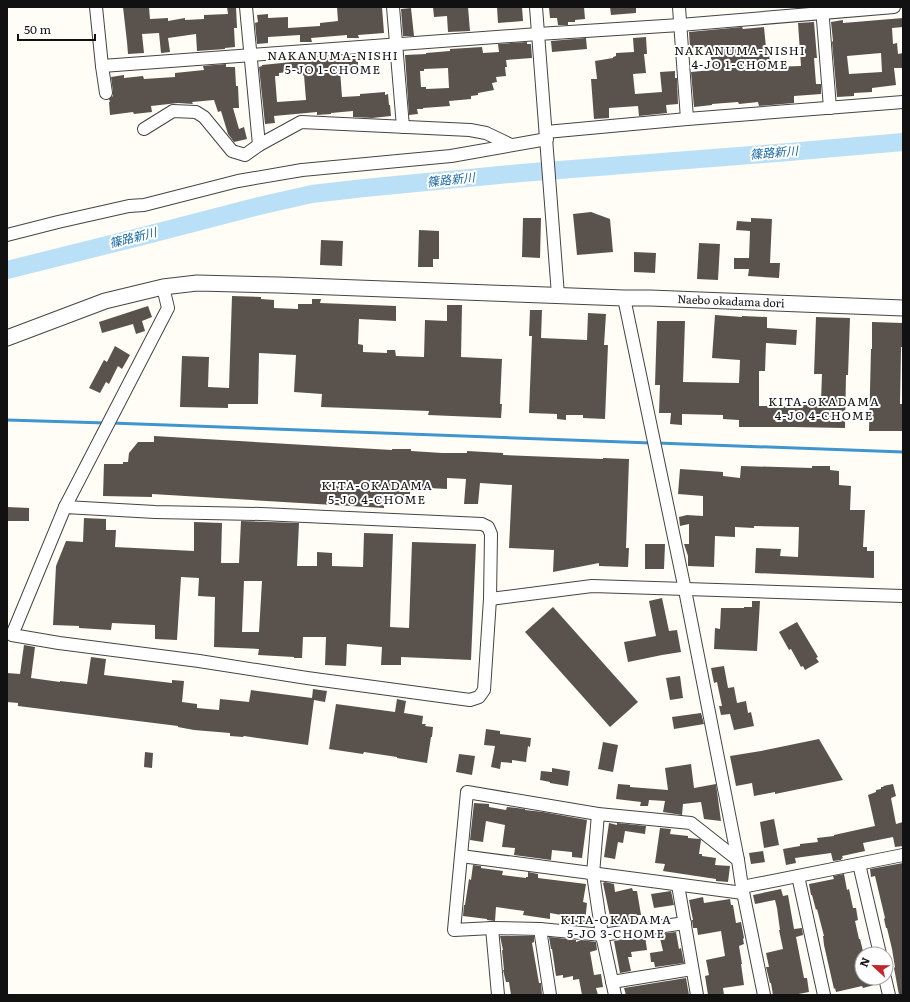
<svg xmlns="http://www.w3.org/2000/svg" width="910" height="1002" viewBox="0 0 910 1002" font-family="Literata,'Noto Sans JP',serif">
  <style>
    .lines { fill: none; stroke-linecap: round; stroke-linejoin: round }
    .stream { stroke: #3f96cf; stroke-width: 3 }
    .river { stroke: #b9e0f7; stroke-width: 18 }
    .building { fill: #5a524d; fill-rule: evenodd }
    .minor-casing { stroke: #444; stroke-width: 14 }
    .tertiary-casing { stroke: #444; stroke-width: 17 }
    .minor { stroke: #fff; stroke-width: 12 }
    .tertiary { stroke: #fff; stroke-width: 15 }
    .labels { text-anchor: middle; stroke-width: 4; stroke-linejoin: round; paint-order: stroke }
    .street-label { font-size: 11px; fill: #111; stroke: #fff }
    .neighbourhood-label { font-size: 12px; letter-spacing: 1px; fill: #111; stroke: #fff }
    .water-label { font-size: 12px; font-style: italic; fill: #1768a6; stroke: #fff }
  </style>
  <rect width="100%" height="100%" fill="#fffdf5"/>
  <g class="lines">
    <g class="stream">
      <polyline points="7,420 106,423"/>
      <polyline points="111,423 651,443"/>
      <polyline points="657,443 903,452"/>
    </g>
    <polyline class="river" points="7,270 147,235 263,205 312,194 364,188 521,173 789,152 903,142"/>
  </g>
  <g class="building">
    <polygon points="123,7 149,7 150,19 168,18 168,21 185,18 185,20 204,19 204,15 228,14 227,7 236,7 237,28 234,28 235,47 225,48 225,49 197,51 196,34 168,38 170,52 161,53 159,33 142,34 144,53 128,54 127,42"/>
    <polygon points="337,7 382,7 384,33 358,35 359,38 347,38 347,35 311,38 312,42 300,42 300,35 268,37 268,43 257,44 255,23 258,22 257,15 268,14 268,18 288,17 288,28 320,26 320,23 338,21"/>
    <polygon points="433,7 468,7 470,31 448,32 447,16 434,17"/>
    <polygon points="497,7 522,7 523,21 498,23"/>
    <polygon points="565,7 584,7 585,19 575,20 575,22 568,22 568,25 558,25 557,18 550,18 549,8"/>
    <polygon points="610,7 636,7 636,13 611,15"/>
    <polygon points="411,8 414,36 403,36 401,9"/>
    <path d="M903,18V27L892,28L893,44L897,43L898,54L903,53V68H894L896,85L872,88V92L854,93V96L837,97L832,42L833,41L831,22L843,20V23ZM881,53L882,72L849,74L847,56Z"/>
    <polygon points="814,22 817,58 814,58 816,84 821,84 821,94 794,96 794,103 759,106 758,102 739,104 738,102 712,104 712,105 694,107 691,72 712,70 710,47 690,48 689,32 742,27 743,29 764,27 766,48 769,48 770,67 801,66 798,23"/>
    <polygon points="646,37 647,54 644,54 646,73 633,74 635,94 662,92 660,72 675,71 675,78 677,78 678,104 666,105 667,113 639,116 638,106 609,108 609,118 594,119 591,79 597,79 595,61 613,58 613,57 616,56 616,53 634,52 633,38"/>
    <polygon points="586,38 587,49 552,52 551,41"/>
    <path d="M527,42V44H531L532,58L506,60L507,67H505L506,76L496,77L497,82L492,83L494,90L478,93V95L471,96V99L449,101L450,106L423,108V109H417L418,114L409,115L405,55L426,54V53L450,51V49L482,47L483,53L499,52L498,44ZM448,68L449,88L426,89V87H421L420,71H424V69Z"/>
    <path d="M339,58V59L358,58V69L340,70L342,97L360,96V94L385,92V95L388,94L389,105H390L391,116L372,118L353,117V111L331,113V114L317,115V112L274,116L275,123L265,124L259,67L262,66V65L302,61ZM302,71L303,76L304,75L306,100L277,102L275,76H279V73Z"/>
    <polygon points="226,64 226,67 235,67 236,86 238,86 239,108 233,108 239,129 244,127 247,139 234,142 228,134 221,111 218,112 214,100 192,102 193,104 178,103 151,106 152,112 134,114 133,112 110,115 109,102 110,102 109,99 113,96 113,92 111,77 124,75 124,78 143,76 144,79 175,77 175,73 204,70 203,66"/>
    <polygon points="591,212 610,219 613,252 577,255 573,214"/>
    <polygon points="523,218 541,218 540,258 522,257"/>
    <polygon points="751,218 772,219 770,263 780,263 779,278 748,276 749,269 734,269 734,258 749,258 750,231 736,230 737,221 751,222"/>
    <polygon points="419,230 439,231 439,259 433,259 433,267 418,267"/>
    <polygon points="321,240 343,241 342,266 320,265"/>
    <polygon points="699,243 720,244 718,280 697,279"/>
    <polygon points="634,252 656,253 655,273 634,272"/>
    <polygon points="232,296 261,297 261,299 274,300 274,308 298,309 298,304 312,304 312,299 321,299 320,303 396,306 396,321 359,319 358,344 363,345 363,352 387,353 387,350 395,350 396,356 424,357 425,320 447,321 447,305 462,305 461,357 502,359 500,404 502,404 501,418 428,415 429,411 321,407 322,394 294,392 296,355 259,353 258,404 228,404 228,408 180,407 182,356 209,357 208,387 229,388"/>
    <polygon points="148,306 152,317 142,321 145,331 136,334 133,324 102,333 99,322"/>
    <polygon points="530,310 542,310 541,338 587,340 588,313 606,314 604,345 608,345 605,419 583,418 583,415 566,415 566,420 557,419 557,414 529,413 532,336 529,336"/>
    <polygon points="715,315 742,317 742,316 767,317 767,328 797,330 796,345 766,343 765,371 759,371 759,406 797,406 797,401 821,401 822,374 814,374 816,317 850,318 848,375 846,375 845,428 794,427 739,427 739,420 723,419 723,415 682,414 682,425 670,424 671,413 659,413 660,385 655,385 657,321 685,321 683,382 739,383 740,360 712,358"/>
    <polygon points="872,322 903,323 903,347 901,347 900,404 903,404 903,431 869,431 871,349 872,349"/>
    <polygon points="115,346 130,355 122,369 118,366 109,384 106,382 100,393 89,388 104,360 107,362"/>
    <polygon points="154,436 392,450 392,449 411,449 411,451 442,453 467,453 467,451 503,453 503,455 603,459 603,458 629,459 626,548 629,548 628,567 599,566 599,563 553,572 554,550 509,548 512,485 480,483 478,504 464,504 466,479 447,478 447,489 410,487 410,498 384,497 384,508 152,494 152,497 103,496 104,464 123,464 123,462 128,462 129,453 138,442 154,442"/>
    <polygon points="741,466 812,468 812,466 830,466 830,470 839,471 839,485 851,486 850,510 865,510 863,547 867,547 867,551 874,551 874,578 755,573 756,548 781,549 780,556 798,557 799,527 754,526 754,528 735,527 735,537 715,536 714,567 688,566 688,556 684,544 689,544 689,524 680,526 679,517 687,515 703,516 703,496 678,494 680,469 723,472 723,476 740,478"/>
    <polygon points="7,507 29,508 29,521 7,521"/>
    <path d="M84,518L106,519V530H116L115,547L194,551V522L222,523L221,563H239L241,521L299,523L297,566H317V552L332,553V566L363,567L364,533L393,534L390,627L409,628L412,542L476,544L471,660L401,657V665H381L382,647L347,644L346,666L325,665L326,637H303L302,658H294V657L258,655L259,649L214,647L215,597L198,596L199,578L181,577L177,640L155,639V625L112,623L111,630L79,628V626L53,625L56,566L66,541L83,542ZM244,581H262L259,632H242Z"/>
    <polygon points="645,544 665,544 664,569 645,569"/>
    <polygon points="662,598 669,631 677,630 681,652 662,655 628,662 624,642 656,636 649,601"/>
    <polygon points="752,601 760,601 757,651 714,649 715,628 720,629 721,608 744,608 744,607 752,607"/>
    <polygon points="553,607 638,702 610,727 525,632"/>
    <polygon points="797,622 818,657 816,658 819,662 805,670 803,666 801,667 791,649 789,650 779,632"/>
    <polygon points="24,645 35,647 31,678 60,682 60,681 87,684 91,657 106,659 104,675 172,683 172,680 184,681 182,702 197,704 197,708 219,710 220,699 249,702 251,690 312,698 313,689 327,691 325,702 314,700 308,745 244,736 243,737 230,736 230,733 194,730 178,727 178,726 18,706 18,703 7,702 7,673 20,674"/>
    <polygon points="724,666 728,688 734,687 737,703 746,701 748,713 751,712 754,726 734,730 730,714 721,715 719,706 722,706 717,682 714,683 711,668"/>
    <polygon points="680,676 683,698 670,700 666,678"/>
    <polygon points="397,699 406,701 404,713 423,716 422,724 426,724 425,726 433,727 432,737 431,737 427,763 397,758 397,757 364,752 363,754 329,749 336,704 395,712"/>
    <polygon points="701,713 704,724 674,729 672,717"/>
    <polygon points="486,729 500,731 500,734 531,738 530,747 528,746 526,762 512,760 512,763 501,762 500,769 491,767 495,746 484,745"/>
    <polygon points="819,739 843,780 775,794 775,792 754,796 752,783 736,786 730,756 761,751"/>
    <polygon points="603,742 618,745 613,772 598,769"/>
    <polygon points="145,752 153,753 152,768 144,767"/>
    <polygon points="459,754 475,756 472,775 456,772"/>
    <polygon points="691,764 694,788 716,784 721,821 704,819 701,802 683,804 682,815 663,812 665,801 649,800 648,806 640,806 641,802 616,799 618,784 630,785 630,787 668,790 665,768"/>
    <polygon points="552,768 570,771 568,786 550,783 550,782 540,780 541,771 552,772"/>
    <polygon points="893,784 896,796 891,798 896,824 903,822 903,846 895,847 893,837 863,843 865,851 842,856 843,858 841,859 841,860 833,861 831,853 795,858 796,863 786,865 783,849 800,846 800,844 818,842 817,838 834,836 834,835 875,826 868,795 876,792 876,790 881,789 881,787 884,787 883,786"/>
    <polygon points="474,803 489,804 489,807 506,810 507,807 525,809 525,810 543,812 587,820 582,858 572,857 572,852 552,850 551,860 514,855 515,848 502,847 505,825 486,821 483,842 470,840"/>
    <polygon points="774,819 779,845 764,848 760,822"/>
    <polygon points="609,823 617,825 617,823 646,826 645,834 625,831 623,843 618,842 615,859 604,857"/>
    <polygon points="660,828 671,829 670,834 688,836 688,838 700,839 701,840 699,854 702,854 702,856 716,858 715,865 730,866 728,882 716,881 716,879 663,871 665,864 655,863"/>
    <polygon points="763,851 765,862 751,864 749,853"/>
    <polygon points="903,863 903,995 899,995 894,968 895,967 892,949 887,928 886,928 884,919 885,918 875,876 871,877 870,869"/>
    <polygon points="473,865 481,866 481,868 503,871 502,875 526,878 526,877 528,877 528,872 538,874 538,878 586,884 583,902 587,903 585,923 566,921 567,916 550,913 550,919 523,915 524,911 496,907 495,921 487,920 487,919 463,916 464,905 465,905 469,879 471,880"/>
    <polygon points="844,874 847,890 849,889 853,908 856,908 858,920 855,921 859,939 860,939 863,951 862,952 862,978 878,978 878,982 874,983 874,985 863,988 862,986 836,992 835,988 834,989 824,945 823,936 824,936 817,909 816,910 812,895 811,895 809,884 834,879 833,876"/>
    <polygon points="605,882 614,884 615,892 632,888 633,891 637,891 641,915 637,915 638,922 612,926 603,883"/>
    <polygon points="781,889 783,896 788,895 794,929 802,928 803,935 796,937 804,978 807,978 809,992 793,995 773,995 771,983 770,983 766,967 769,967 766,953 783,949 779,930 780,930 777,908 775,900 755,904 753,895"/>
    <polygon points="671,891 674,905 654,908 651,894"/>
    <polygon points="703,897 704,903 730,899 731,905 733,905 736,923 741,922 744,938 743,939 744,944 739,946 742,964 741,964 744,985 723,988 724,995 708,995 705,976 709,975 706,960 725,956 721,931 698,935 697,928 693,928 692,920 693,920 689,900"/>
    <polygon points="676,932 679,949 681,948 684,963 655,967 654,962 651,962 650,953 663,951 659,934"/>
    <polygon points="500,936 534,936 534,942 532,943 539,983 541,983 542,995 511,995 509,982 506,982 503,970 504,970 502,950 503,950"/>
    <polygon points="645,936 647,950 631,952 632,957 628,957 631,971 620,973 614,941"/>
    <polygon points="549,937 576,940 576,942 581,940 596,942 597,950 590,952 594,975 601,974 603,987 596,988 598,995 582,995 579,979 573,980 573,976 563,978 563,975 556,976 552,949 551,949"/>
    <polygon points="686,978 689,995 626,995 624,988"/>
  </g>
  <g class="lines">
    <defs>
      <g id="minor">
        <polyline points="96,7 102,66 106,93"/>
        <polyline points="246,7 259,145"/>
        <polyline points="393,7 403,127"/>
        <polyline points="536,7 558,295"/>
        <polyline points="679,7 687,119"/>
        <polyline points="822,7 830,108"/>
        <polyline points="102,66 538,34 680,25 894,7"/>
        <polyline points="144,129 173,111 196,112 204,117 232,151 245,155 259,145 301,122 470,130 486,133 511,145"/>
        <polyline points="546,132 687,119 903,102"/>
        <polyline points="7,235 58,222 129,206 144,205 238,181 302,170 451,156 547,139"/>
        <polyline points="624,298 685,590 738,860 742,887 764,995"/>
        <polygon points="65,507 155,512 261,514 482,524 488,527 491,534 490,599 484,690 479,697 470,700 307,678 199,661 59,643 12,635"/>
        <polyline points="65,507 168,308 163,287"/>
        <polyline points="490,599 592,586 903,596"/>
        <polyline points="598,814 593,874 602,935 615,995"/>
        <polyline points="461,856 743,893"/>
        <polyline points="859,864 880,954"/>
        <polyline points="798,876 824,995"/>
        <polyline points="678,885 697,995"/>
        <polyline points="742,887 903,855"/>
        <polyline points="685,923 602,935 540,929 492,928 454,930 467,792 598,814 691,823 738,860"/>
        <polyline points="492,928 498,995"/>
        <polyline points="540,929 550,995"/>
        <polyline points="885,978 889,995"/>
        <polyline points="612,982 692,969"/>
      </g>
      <g id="tertiary">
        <path id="s1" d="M7,338L105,301L163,287L197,283L279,285L624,298H650L903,308"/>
      </g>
    </defs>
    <use href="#minor" class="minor-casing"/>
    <use href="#tertiary" class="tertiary-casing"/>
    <use href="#minor" class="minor"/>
    <use href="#tertiary" class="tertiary"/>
  </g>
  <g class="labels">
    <g class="street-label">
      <text dy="4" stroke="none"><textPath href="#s1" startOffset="733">Naebo okadama dori</textPath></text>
    </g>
    <g class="neighbourhood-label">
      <text x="740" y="55">NAKANUMA-NISHI<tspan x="740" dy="14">4-JO 1-CHOME</tspan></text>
      <text x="333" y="60">NAKANUMA-NISHI<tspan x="333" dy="14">5-JO 1-CHOME</tspan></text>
      <text x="824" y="406">KITA-OKADAMA<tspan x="824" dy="14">4-JO 4-CHOME</tspan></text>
      <text x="377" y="490">KITA-OKADAMA<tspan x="377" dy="14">5-JO 4-CHOME</tspan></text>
      <text x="616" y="924">KITA-OKADAMA<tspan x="616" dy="14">5-JO 3-CHOME</tspan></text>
    </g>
    <g class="water-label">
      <text transform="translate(774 153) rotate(-5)" y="4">篠路新川</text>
      <text transform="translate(451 180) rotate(-6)" y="4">篠路新川</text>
      <text transform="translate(133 238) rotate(-14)" y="4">篠路新川</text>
    </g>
  </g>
  <rect width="910" height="1002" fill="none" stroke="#111111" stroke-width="16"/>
  <g transform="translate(874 966) rotate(292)"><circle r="19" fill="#ffffff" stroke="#a0a0a0"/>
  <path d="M0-3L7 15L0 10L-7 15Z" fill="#c4262e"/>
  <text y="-6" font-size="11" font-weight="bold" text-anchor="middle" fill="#111111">N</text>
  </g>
  <path d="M18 34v6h77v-6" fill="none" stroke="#111111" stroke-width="2"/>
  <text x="24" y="34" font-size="12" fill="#111111" stroke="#ffffff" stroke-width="3" paint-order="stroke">50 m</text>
</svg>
